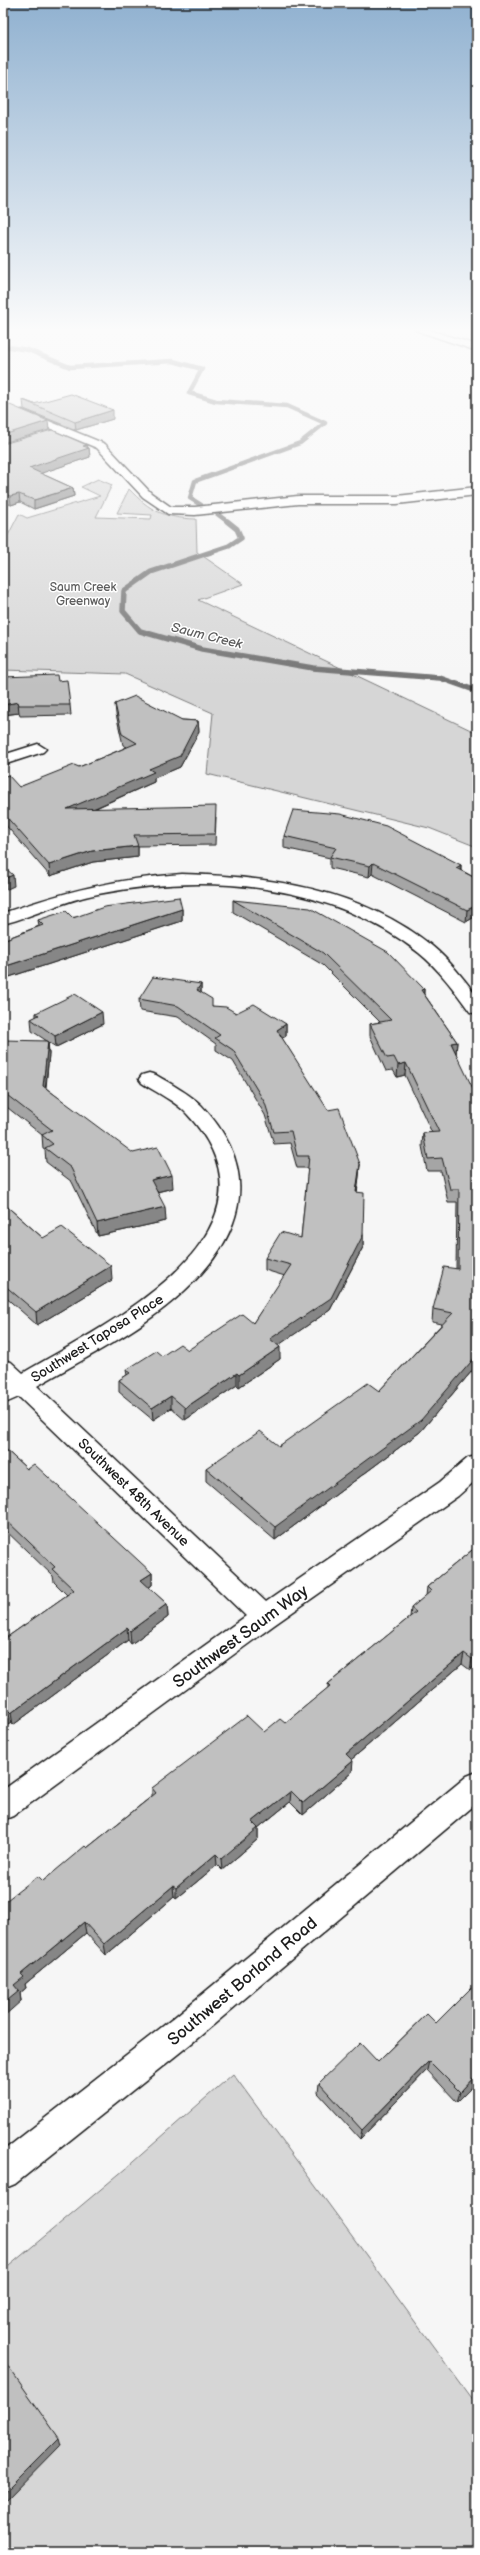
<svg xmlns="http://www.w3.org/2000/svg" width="480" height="2555" viewBox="0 0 480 2555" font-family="'Balsamiq Sans',sans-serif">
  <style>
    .green { fill: #d6d6d6; stroke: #797979 }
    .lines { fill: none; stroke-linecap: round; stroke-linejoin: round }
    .stream-far1 { stroke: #727272; stroke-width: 4.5 }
    .stream { stroke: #727272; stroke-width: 5.5 }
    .street-casing { stroke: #1c1c1c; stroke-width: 3 }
    .secondary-casing { stroke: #1c1c1c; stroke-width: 3 }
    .street { fill: #fff; fill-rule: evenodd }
    .secondary { fill: #fff; fill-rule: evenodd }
    .wall { fill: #a5a5a5; stroke: #1c1c1c }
    .shaded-wall { fill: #868686; stroke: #1c1c1c }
    .building { fill: #c0c0c0; stroke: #1c1c1c }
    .labels { text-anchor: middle; stroke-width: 3; stroke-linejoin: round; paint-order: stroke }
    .far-park-label { font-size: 12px; fill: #5d5d5d; stroke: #fff }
    .far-water-label { font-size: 13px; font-style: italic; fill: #5d5d5d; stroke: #fff }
    .street-label { font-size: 14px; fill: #1c1c1c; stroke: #fff }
    .near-street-label { font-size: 17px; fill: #1c1c1c; stroke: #fff }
  </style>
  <rect width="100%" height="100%" fill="#f6f6f6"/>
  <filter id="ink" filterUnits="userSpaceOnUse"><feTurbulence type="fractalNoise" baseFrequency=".025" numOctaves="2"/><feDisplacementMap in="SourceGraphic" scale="8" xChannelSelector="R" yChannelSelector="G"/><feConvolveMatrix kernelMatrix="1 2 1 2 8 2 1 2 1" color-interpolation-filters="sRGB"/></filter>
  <g filter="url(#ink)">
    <g class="green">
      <path d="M98,479L112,485L96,517L151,519L152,515L117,513L129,489C150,511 164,518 196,519L197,552L243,584L198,600L477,733V847L429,828L207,774L213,713L125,674L3,670V545L19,514L27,518L100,496L81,487Z"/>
      <polygon points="233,2074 477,2406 477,2552 3,2552 3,2271 125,2169"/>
    </g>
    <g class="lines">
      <g class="stream-far1">
        <polyline points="3,346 28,350 70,367 173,361 202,369 189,393 216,401 287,406 325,423 300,443 195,481 190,498 201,505"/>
        <polyline points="216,513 228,522"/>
      </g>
      <polyline class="stream" points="227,521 237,529 241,538 229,546 151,572 124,591 123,611 140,631 202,649 313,668 440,678 477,691"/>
      <defs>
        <g id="street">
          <polygon points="415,330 429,330 477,345 477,351"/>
          <polygon points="22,410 105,444 151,493 171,507 195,507 298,496 397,496 477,487 477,495 397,504 298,504 195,515 168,514 143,497 97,448 18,415 18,411"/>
          <polygon points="38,744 46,749 43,752 3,765 3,755"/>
          <path d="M182,874C269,876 362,889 432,946C449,960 463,978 477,996V1014L470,1012C455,991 439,969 419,953C330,882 206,873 98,894C65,900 35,916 3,924V913C67,891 114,879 182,874Z"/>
          <path d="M149,1073L156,1075C171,1084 188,1093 201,1105C267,1174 241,1243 175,1299C134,1334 83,1359 37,1386L266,1602L440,1482L468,1458L477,1456V1479L458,1496L274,1625L13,1816L3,1820V1790L246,1616L19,1397L3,1404V1360L11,1362L23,1373C106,1324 298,1233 187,1114C175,1101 157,1093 142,1083L139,1079L142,1075Z"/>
        </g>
        <polygon id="secondary" points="477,1772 477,1803 193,2042 15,2184 3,2189 3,2151 171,2020 467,1776"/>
      </defs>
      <use href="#street" class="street-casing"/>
      <use href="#secondary" class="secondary-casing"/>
      <use href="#street" class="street"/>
      <use href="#secondary" class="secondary"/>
    </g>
    <g class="wall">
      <polygon points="23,400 34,404 113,419 76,430 24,409"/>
      <polygon points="3,444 87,445 87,448 89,448 90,457 40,473 73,488 74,496 34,509 20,502 11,505 3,501"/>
      <polygon points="3,677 58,681 70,705 71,715 20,716 19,713 3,715"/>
      <polygon points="115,704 182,720 198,721 199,732 180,767 154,778 154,782 94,809 216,817 215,845 138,846 138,857 93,862 50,876 3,822 3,777 19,787 79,767 127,747 123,745 116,714"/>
      <polygon points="284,836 461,865 461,870 477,879 477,917 476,916 466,922 372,874 369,877 330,868 330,858 284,848"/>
      <polygon points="233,900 424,989 424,994 457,1042 456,1053 477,1365 420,1432 275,1540 206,1481 206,1468 279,1446 379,1391 442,1324 432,1322 433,1309 456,1269 457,1202 448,1202 441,1171 427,1171 422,1146 423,1133 432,1133 405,1075 397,1077 393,1070 386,1071 370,1036 370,1024 380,1022 323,965 233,912"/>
      <polygon points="182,909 182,921 3,979 3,940 39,926 38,920"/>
      <polygon points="201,984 201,992 212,1006 236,1013 286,1024 286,1036 282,1038 360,1164 359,1176 357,1192 363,1235 363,1247 330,1310 278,1345 280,1359 239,1387 237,1385 185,1420 171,1408 153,1420 119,1392 119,1380 127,1375 126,1370 162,1356 188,1350 253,1323 285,1276 265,1270 265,1258 301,1238 308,1168 297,1168 290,1143 274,1144 265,1115 233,1061 216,1050 216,1044 178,1017 140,1011 139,999"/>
      <polygon points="36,1013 103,1024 56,1047 48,1042 49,1054 46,1088 173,1188 157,1192 166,1221 98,1236 72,1182 46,1162 45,1150 43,1149 42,1135 3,1104 3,1046 47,1041 32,1031 31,1019 36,1017"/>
      <polygon points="3,1203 43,1238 112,1280 37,1325 3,1295"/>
      <polygon points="3,1447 27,1469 152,1573 152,1585 149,1588 167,1604 168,1617 131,1644 128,1640 13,1725 11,1723 3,1728 3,1640 67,1595 54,1582 53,1576 3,1528"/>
      <polygon points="477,1546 477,1664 470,1670 462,1664 352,1759 352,1772 303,1815 290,1802 258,1828 258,1839 222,1870 217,1865 176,1899 174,1897 106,1955 86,1933 25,1984 26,1988 20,1993 21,2001 3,1922 3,1903 43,1881 87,1848 152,1796 152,1788 264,1732 285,1723 328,1688 328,1684 410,1617 411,1608 426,1596 427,1587"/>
      <polygon points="427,2014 477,2082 457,2102 427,2070 360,2139 318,2093 319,2083 378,2062"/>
    </g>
    <g class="shaded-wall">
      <polygon points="113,410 113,419 76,430 75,422"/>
      <polygon points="48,421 49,430 3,443 3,435"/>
      <polygon points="87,445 88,449 89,448 90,457 30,477 29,468"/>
      <polygon points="73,488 74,496 34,509 34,500"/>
      <polygon points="19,494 20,502 11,505 10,496"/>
      <polygon points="18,702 19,713 3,715 3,705"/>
      <polygon points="198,721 199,732 180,767 154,778 154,782 68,820 67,809 149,769"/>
      <polygon points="138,846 138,857 93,862 50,876 49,865 92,851"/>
      <polygon points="373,863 372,874 369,877 370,866"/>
      <polygon points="461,865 460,876 456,868"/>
      <polygon points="13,875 14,886 3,891 3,879"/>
      <polygon points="477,905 476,916 466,922 467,910"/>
      <polygon points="182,909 182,921 3,979 3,967"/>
      <polygon points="201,984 201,996 197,990"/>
      <polygon points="424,989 423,1001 421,990"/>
      <polygon points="102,1012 103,1024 56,1047 55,1036"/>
      <polygon points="286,1024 286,1036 277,1041 277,1030"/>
      <polygon points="48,1041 49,1054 44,1100 43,1086"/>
      <polygon points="457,1042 456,1054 451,1043"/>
      <polygon points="406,1063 405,1075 397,1077 398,1065"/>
      <polygon points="360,1164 359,1176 356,1204 356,1192"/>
      <polygon points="172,1175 173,1188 152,1193 151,1180"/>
      <polygon points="165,1207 166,1221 98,1236 97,1223"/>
      <polygon points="363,1235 363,1247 330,1310 270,1351 270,1339"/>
      <polygon points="111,1266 112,1280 37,1325 36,1312"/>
      <polygon points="280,1347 280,1359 239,1387 239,1375"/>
      <polygon points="477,1355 477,1365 420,1432 275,1540 275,1527"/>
      <polygon points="237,1373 237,1385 185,1420 185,1408"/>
      <polygon points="171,1396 171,1408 153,1420 152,1408"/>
      <polygon points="152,1573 152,1585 141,1593 141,1580"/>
      <polygon points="167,1604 168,1617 131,1644 130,1631"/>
      <polygon points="127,1628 128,1640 13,1725 11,1713"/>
      <polygon points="464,1653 462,1664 345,1765 346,1754"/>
      <polygon points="477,1654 477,1664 470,1670 472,1659"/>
      <polygon points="8,1710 11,1723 3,1728 3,1714"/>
      <polygon points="353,1761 352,1772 303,1815 303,1803"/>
      <polygon points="291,1791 290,1802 258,1828 258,1839 222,1870 221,1859 252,1822"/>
      <polygon points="216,1854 217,1865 176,1899 176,1888"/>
      <polygon points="173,1886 174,1897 106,1955 104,1944"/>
      <polygon points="84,1922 86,1933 25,1984 26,1988 20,1993 21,2001 3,2017 3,2004 14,1985 21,1974"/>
      <polygon points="429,2061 427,2070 360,2139 362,2130"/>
      <polygon points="477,2074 477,2082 457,2102 460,2092"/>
      <polygon points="59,2438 61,2445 3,2504 3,2494"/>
    </g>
    <g class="building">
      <polygon points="71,394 113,410 75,422 23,400 34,404"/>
      <polygon points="10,405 48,421 3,435 3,406"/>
      <polygon points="52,430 87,445 83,446 89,448 29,468 73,488 34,500 19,494 10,496 3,493 3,444"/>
      <polygon points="57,675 58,681 67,680 70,705 19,705 18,702 3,705 3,677"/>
      <polygon points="135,696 182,720 198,721 180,756 149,769 154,772 67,809 216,806 215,834 134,835 138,846 92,851 49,865 3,813 3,777 8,775 19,787 74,765 79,767 137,743 122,734 115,704"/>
      <polygon points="293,810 340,814 386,826 461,865 456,868 477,879 477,905 467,910 373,863 370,866 330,857 336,848 284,836"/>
      <polygon points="3,866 13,875 3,879"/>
      <polygon points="179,897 182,909 3,967 3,940 43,925 38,920 66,911 73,918 104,907"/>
      <polygon points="233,900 310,908 388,952 424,989 421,990 457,1042 451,1043 477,1097 477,1355 421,1420 275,1527 206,1468 260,1431 279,1446 368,1383 379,1391 453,1313 433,1309 444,1267 458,1269 459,1189 450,1189 442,1158 428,1159 423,1133 439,1132 406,1063 398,1065 394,1057 387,1058 370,1024 391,1020 323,953"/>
      <polygon points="153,977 201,984 197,990 212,999 212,1006 226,1007 236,1013 254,1004 286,1024 277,1030 328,1110 339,1108 360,1164 356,1192 364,1193 363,1235 331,1298 270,1339 280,1347 239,1375 237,1373 185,1408 171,1396 152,1408 119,1380 130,1373 126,1370 156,1351 162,1356 180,1344 188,1350 242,1314 253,1323 291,1265 265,1258 281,1232 301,1238 309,1156 297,1156 291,1131 274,1132 265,1103 233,1050 215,1038 220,1035 178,1006 139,999"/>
      <polygon points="75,994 102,1012 55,1036 31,1019 39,1015 36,1013"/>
      <polygon points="4,1040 48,1041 43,1086 133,1153 158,1147 172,1175 151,1180 165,1207 97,1223 71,1168 45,1148 53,1144 42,1135 52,1130 3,1092 3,1046"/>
      <polygon points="3,1203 43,1238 62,1227 111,1266 36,1312 3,1284"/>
      <polygon points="3,1447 27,1469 34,1464 152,1573 141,1580 167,1604 130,1631 127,1628 11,1713 8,1710 3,1714 3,1640 74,1590 52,1569 55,1567 3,1517"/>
      <polygon points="477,1546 477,1654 472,1659 464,1653 346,1754 353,1761 303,1803 291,1791 252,1822 258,1828 221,1859 216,1854 176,1888 173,1886 104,1944 84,1922 21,1974 24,1977 14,1985 19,1991 3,2004 3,1923 8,1920 3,1914 3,1903 38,1876 43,1881 85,1846 87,1848 156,1793 152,1788 247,1716 264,1732 280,1719 285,1723 330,1686 328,1684 416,1612 411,1608 431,1591 427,1587"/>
      <polygon points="477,1982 477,2074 460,2092 429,2061 362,2130 319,2083 360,2043 378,2062 427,2014 436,2023"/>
      <polygon points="3,2359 59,2438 3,2494"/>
    </g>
  </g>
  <linearGradient id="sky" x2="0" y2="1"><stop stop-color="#90b1d0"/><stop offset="0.48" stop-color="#fbfbfb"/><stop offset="1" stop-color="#fbfbfb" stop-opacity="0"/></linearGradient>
  <rect width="480" height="687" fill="url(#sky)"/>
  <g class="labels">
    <g class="far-park-label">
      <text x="83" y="591">Saum Creek<tspan x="83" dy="14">Greenway</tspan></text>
    </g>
    <g class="far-water-label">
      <text transform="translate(207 635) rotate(14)" y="5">Saum Creek</text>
    </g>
    <g class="street-label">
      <text transform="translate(97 1338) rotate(-32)" y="5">Southwest Taposa Place</text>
      <text transform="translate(134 1492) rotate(44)" y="5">Southwest 48th Avenue</text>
    </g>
    <g class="near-street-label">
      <text transform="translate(240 1636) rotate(-36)" y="6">Southwest Saum Way</text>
      <text transform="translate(242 1981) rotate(-40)" y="6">Southwest Borland Road</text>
    </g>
  </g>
  <rect width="480" height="2555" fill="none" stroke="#fff" stroke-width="16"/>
  <rect x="8" y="8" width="464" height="2539" fill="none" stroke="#1c1c1c" stroke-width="1.5" filter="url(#ink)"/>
</svg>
